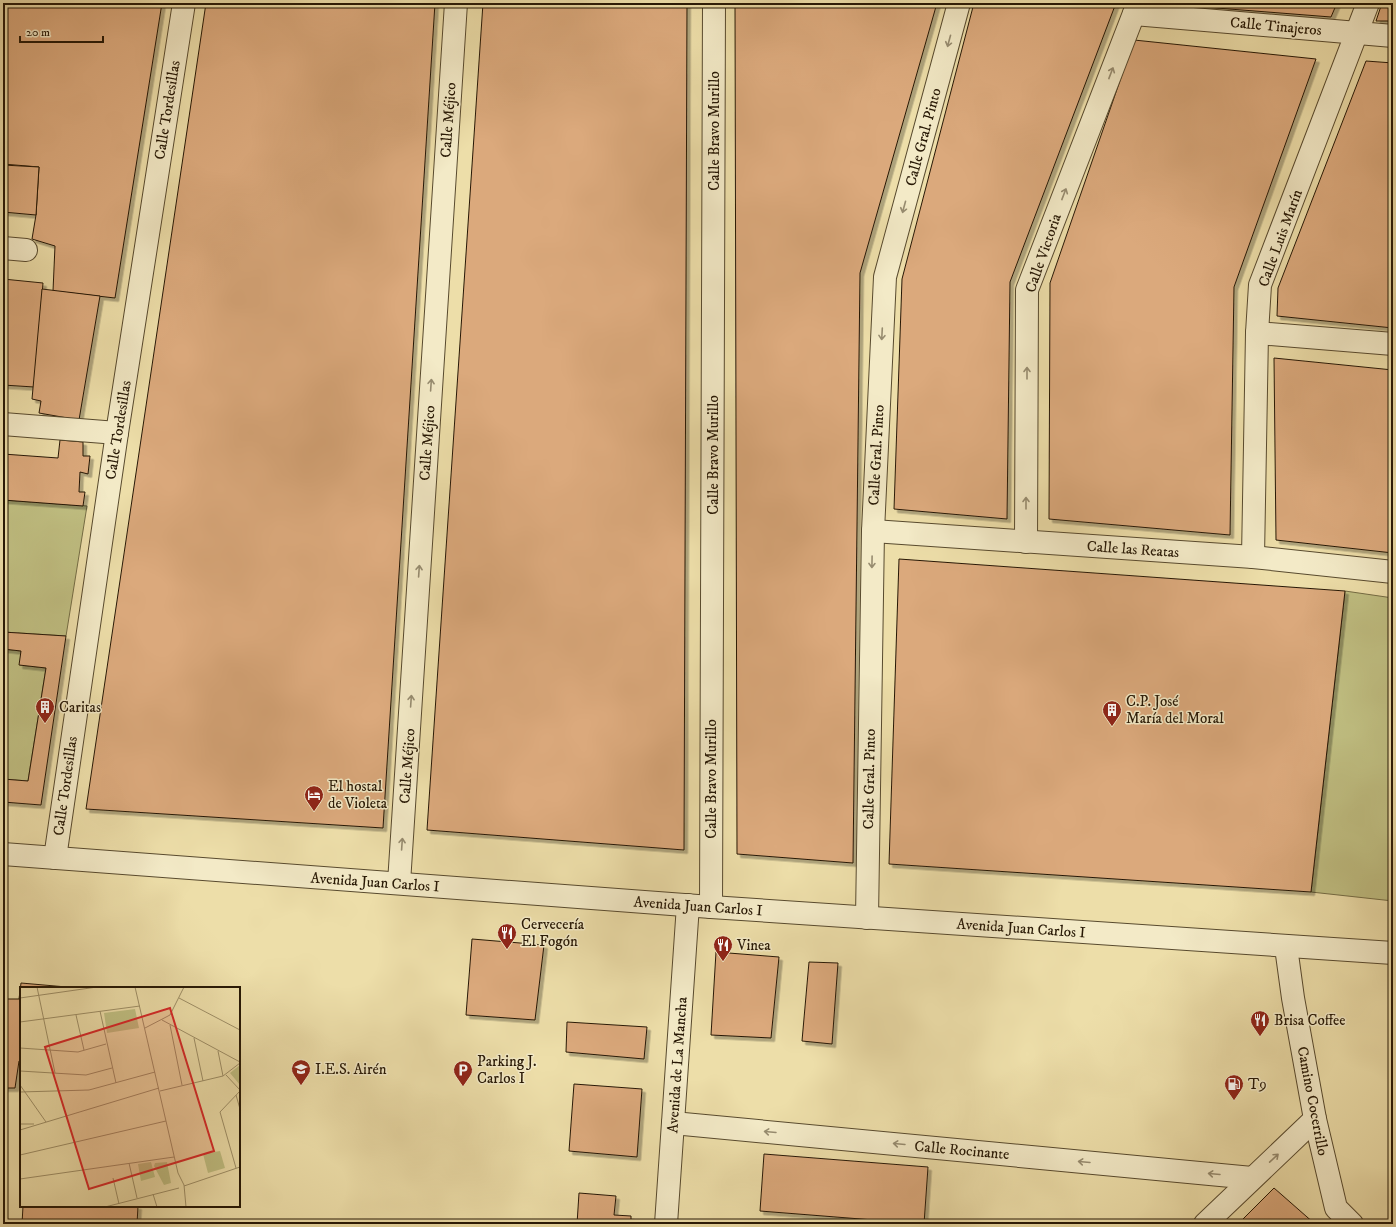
<svg xmlns="http://www.w3.org/2000/svg" width="1396" height="1227" viewBox="0 0 1396 1227" font-family="'IM FELL DW Pica',serif">
  <style>
    .green { fill: #c0bf82; stroke: #746c44 }
    .building { fill: #dba97c; stroke: #271805; filter: url(#shadow) }
    .lines { fill: none; stroke-linecap: round; stroke-linejoin: round }
    .street-casing { stroke: #584a2e; stroke-width: 24 }
    .street { stroke: #f3eac7; stroke-width: 22 }
    .oneway { stroke: #978c70 }
    .labels { text-anchor: middle; stroke-width: 3; stroke-linejoin: round; paint-order: stroke }
    .street-label { font-size: 15px; fill: #271805; stroke: #f3eac7 }
    .poi-label { font-size: 15px; fill: #271805; stroke: #f3eac7; text-anchor: start }
    .inset-road { fill: none; stroke: #9e8f67; stroke-width: 1 }
    .view { fill: #d62828; fill-opacity: 0.15; stroke: #d62828; stroke-width: 2 }
    .inset-edge { fill: none; stroke: #271805; stroke-width: 2 }
  </style>
  <defs>
    <filter id="shadow"><feDropShadow dx="3.5" dy="3.5" stdDeviation="0" flood-color="#0004"/></filter>
  </defs>
  <rect width="100%" height="100%" fill="#eddea9"/>
  <filter id="stains"><feTurbulence type="fractalNoise" baseFrequency=".005" numOctaves="4"/><feColorMatrix values="0 0 0 0 .2 0 0 0 0 .09 0 0 0 0 .02 0 0 0 .5 -.17"/></filter>
  <radialGradient id="worn" r=".72"><stop offset=".6" stop-color="#630" stop-opacity="0"/><stop offset="1" stop-color="#630" stop-opacity=".3"/></radialGradient>
  <g class="green">
    <polygon points="3,500 87,506 66,636 3,632"/>
    <polygon points="1345,591 1393,598 1393,901 1311,892"/>
    <polygon points="3,649 21,651 20,665 46,668 28,781 3,779"/>
  </g>
  <g class="building">
    <polygon points="3,3 162,3 115,298 53,291 55,246 32,239 36,215 39,167 3,164"/>
    <polygon points="206,3 435,3 383,828 86,809"/>
    <polygon points="483,3 687,3 684,850 427,830"/>
    <polygon points="735,3 937,3 860,273 853,863 737,854"/>
    <polygon points="974,3 1116,3 1010,282 1007,519 894,509 902,279"/>
    <polygon points="1153,3 1337,3 1331,17"/>
    <polygon points="1382,3 1393,3 1393,21 1376,21"/>
    <polygon points="1134,40 1316,59 1234,287 1230,535 1049,519 1050,283"/>
    <polygon points="1366,61 1393,63 1393,328 1277,316 1278,288"/>
    <polygon points="3,165 39,167 36,215 3,212"/>
    <polygon points="3,279 43,283 34,387 3,385"/>
    <polygon points="42,289 100,296 79,420 39,413 41,401 32,399"/>
    <polygon points="1274,358 1393,370 1393,553 1276,540"/>
    <polygon points="60,440 83,442 83,456 90,456 88,474 80,472 79,492 85,492 83,506 3,500 3,454 58,458"/>
    <polygon points="899,559 1345,591 1311,892 889,864"/>
    <polygon points="3,632 66,636 41,805 3,802 3,779 28,781 46,668 19,665 21,651 3,649"/>
    <polygon points="472,939 544,945 535,1020 466,1015"/>
    <polygon points="716,952 779,957 771,1038 711,1035"/>
    <polygon points="809,962 838,963 832,1044 802,1041"/>
    <polygon points="21,983 78,988 21,988 21,1062 19,1061 15,1088 3,1088 3,1004 6,1005 6,999 19,999"/>
    <polygon points="567,1022 647,1027 644,1059 566,1052"/>
    <polygon points="574,1084 642,1089 637,1157 569,1151"/>
    <polygon points="764,1154 928,1167 924,1224 760,1211"/>
    <polygon points="1274,1188 1315,1224 1238,1224"/>
    <polygon points="579,1193 616,1196 614,1215 631,1216 631,1224 577,1224"/>
    <polygon points="23,1206 138,1206 137,1224 22,1224"/>
  </g>
  <g class="lines">
    <defs>
      <g id="street">
        <polyline points="1134,14 1393,36"/>
        <polyline points="3,248 26,250"/>
        <polyline points="1257,333 1393,344"/>
        <polyline points="3,424 117,433"/>
        <polyline points="873,531 1253,557 1393,572"/>
        <polyline points="1026,542 1027,290 1138,3"/>
        <polyline points="1253,557 1257,333 1260,285 1368,3"/>
        <polyline points="3,854 711,907 1393,953"/>
        <polyline points="55,858 117,433 184,3"/>
        <polyline points="399,883 456,3"/>
        <polyline points="711,907 714,3"/>
        <polyline points="867,918 873,531 885,277 959,3"/>
        <polyline points="1286,947 1293,998 1315,1119 1336,1208 1352,1224"/>
        <polyline points="673,1123 1252,1178"/>
        <polyline points="666,1224 688,905"/>
        <polyline points="1205,1224 1315,1119"/>
      </g>
    </defs>
    <use href="#street" class="street-casing"/>
    <use href="#street" class="street"/>
  </g>
  <defs><path id="oneway-shaft" d="M-6 0H5M1.5-3L5.5 0L1.5 3" fill="none" stroke-width="1.6" stroke-linecap="round" stroke-linejoin="round"/></defs>
  <g class="oneway">
    <use href="#oneway-shaft" transform="translate(949 41) rotate(105)"/>
    <use href="#oneway-shaft" transform="translate(1111 73) rotate(-69)"/>
    <use href="#oneway-shaft" transform="translate(1064 194) rotate(-69)"/>
    <use href="#oneway-shaft" transform="translate(904 207) rotate(105)"/>
    <use href="#oneway-shaft" transform="translate(882 334) rotate(93)"/>
    <use href="#oneway-shaft" transform="translate(1027 373) rotate(-90)"/>
    <use href="#oneway-shaft" transform="translate(431 385) rotate(-86)"/>
    <use href="#oneway-shaft" transform="translate(1026 503) rotate(-90)"/>
    <use href="#oneway-shaft" transform="translate(872 562) rotate(91)"/>
    <use href="#oneway-shaft" transform="translate(419 571) rotate(-86)"/>
    <use href="#oneway-shaft" transform="translate(411 701) rotate(-86)"/>
    <use href="#oneway-shaft" transform="translate(402 844) rotate(-86)"/>
    <use href="#oneway-shaft" transform="translate(770 1132) rotate(-175)"/>
    <use href="#oneway-shaft" transform="translate(899 1144) rotate(-175)"/>
    <use href="#oneway-shaft" transform="translate(1274 1158) rotate(-43)"/>
    <use href="#oneway-shaft" transform="translate(1084 1162) rotate(-175)"/>
    <use href="#oneway-shaft" transform="translate(1214 1174) rotate(-175)"/>
  </g>
  <defs>
    <symbol id="building-pin" viewBox="-11 -11 22 30"><path d="M0 17L-7.5 6A9.5 9.5 0 1 1 7.5 6Z" fill="#8f2418" stroke="#f3eac7"/><path d="M-4-6H4V6H1V3H-1V6H-4ZM-2.5-4.3h1.7v1.8h-1.7ZM.8-4.3h1.7v1.8H.8ZM-2.5-1h1.7V.8h-1.7ZM.8-1h1.7V.8H.8Z" fill="#fff"/></symbol>
    <symbol id="hotel-pin" viewBox="-11 -11 22 30"><path d="M0 17L-7.5 6A9.5 9.5 0 1 1 7.5 6Z" fill="#8f2418" stroke="#f3eac7"/><path d="M-6-4.5h1.5V1H6V5H4.5V3h-9V5H-6ZM-4 0a1.8 1.8 0 1 1 3.6 0ZM.5 0V-2.5h3Q6-2.5 6 0Z" fill="#fff"/></symbol>
    <symbol id="restaurant-pin" viewBox="-11 -11 22 30"><path d="M0 17L-7.5 6A9.5 9.5 0 1 1 7.5 6Z" fill="#8f2418" stroke="#f3eac7"/><path d="M-5-6h1v4h1v-4h1v4h1v-4h1v5L-1.5 .5V6h-2V.5L-5-1ZM5-6V6H3V1.5H1.5Q1.5-4 5-6Z" fill="#fff"/></symbol>
    <symbol id="school-pin" viewBox="-11 -11 22 30"><path d="M0 17L-7.5 6A9.5 9.5 0 1 1 7.5 6Z" fill="#8f2418" stroke="#f3eac7"/><path d="M0-5L7-2L0 1L-7-2ZM-4 1L0 2.5L4 1V4Q0 6-4 4Z" fill="#fff"/></symbol>
    <symbol id="parking-pin" viewBox="-11 -11 22 30"><path d="M0 17L-7.5 6A9.5 9.5 0 1 1 7.5 6Z" fill="#8f2418" stroke="#f3eac7"/><path d="M-3.5-5.5H1a3.5 3.5 0 0 1 0 7H-1V5.5H-3.5ZM-1-3.4V-.6H.8a1.4 1.4 0 0 0 0-2.8Z" fill="#fff"/></symbol>
    <symbol id="fuel-pin" viewBox="-11 -11 22 30"><path d="M0 17L-7.5 6A9.5 9.5 0 1 1 7.5 6Z" fill="#8f2418" stroke="#f3eac7"/><path d="M-5.5-6h7V0h2V4h1.3V-2.5L3-4.5l.8-.8L6-3V5H2.5V1h-1V6h-7ZM-4.2-4.7v3.2H.2V-4.7Z" fill="#fff"/></symbol>
  </defs>
  <g fill-rule="evenodd">
    <use href="#building-pin" x="34" y="696" width="22" height="30"/>
    <use href="#building-pin" x="1101" y="699" width="22" height="30"/>
    <use href="#hotel-pin" x="303" y="784" width="22" height="30"/>
    <use href="#restaurant-pin" x="496" y="922" width="22" height="30"/>
    <use href="#restaurant-pin" x="712" y="934" width="22" height="30"/>
    <use href="#restaurant-pin" x="1249" y="1009" width="22" height="30"/>
    <use href="#school-pin" x="290" y="1058" width="22" height="30"/>
    <use href="#parking-pin" x="452" y="1059" width="22" height="30"/>
    <use href="#fuel-pin" x="1223" y="1073" width="22" height="30"/>
  </g>
  <g class="labels">
    <g class="street-label">
      <text transform="translate(1276 26) rotate(5)" y="5">Calle Tinajeros</text>
      <text transform="translate(167 110) rotate(-81)" y="5">Calle Tordesillas</text>
      <text transform="translate(448 120) rotate(-86)" y="5">Calle Méjico</text>
      <text transform="translate(714 131) rotate(-90)" y="5">Calle Bravo Murillo</text>
      <text transform="translate(923 137) rotate(-75)" y="5">Calle Gral. Pinto</text>
      <text transform="translate(1280 238) rotate(-70)" y="5">Calle Luis Marín</text>
      <text transform="translate(1043 253) rotate(-71)" y="5">Calle Victoria</text>
      <text transform="translate(118 430) rotate(-81)" y="5">Calle Tordesillas</text>
      <text transform="translate(427 443) rotate(-86)" y="5">Calle Méjico</text>
      <text transform="translate(713 455) rotate(-90)" y="5">Calle Bravo Murillo</text>
      <text transform="translate(876 455) rotate(-87)" y="5">Calle Gral. Pinto</text>
      <text transform="translate(1133 549) rotate(4)" y="5">Calle las Reatas</text>
      <text transform="translate(407 766) rotate(-86)" y="5">Calle Méjico</text>
      <text transform="translate(711 779) rotate(-90)" y="5">Calle Bravo Murillo</text>
      <text transform="translate(869 779) rotate(-89)" y="5">Calle Gral. Pinto</text>
      <text transform="translate(65 786) rotate(-82)" y="5">Calle Tordesillas</text>
      <text transform="translate(375 882) rotate(4)" y="5">Avenida Juan Carlos I</text>
      <text transform="translate(698 906) rotate(4)" y="5">Avenida Juan Carlos I</text>
      <text transform="translate(1021 928) rotate(4)" y="5">Avenida Juan Carlos I</text>
      <text transform="translate(677 1065) rotate(-86)" y="5">Avenida de La Mancha</text>
      <text transform="translate(1313 1101) rotate(79)" y="5">Camino Cocerrillo</text>
      <text transform="translate(962 1150) rotate(5)" y="5">Calle Rocinante</text>
    </g>
    <g class="poi-label">
      <text x="1126" y="706">C.P. José<tspan x="1126" dy="17">María del Moral</tspan></text>
      <text x="59" y="712">Caritas</text>
      <text x="328" y="791">El hostal<tspan x="328" dy="17">de Violeta</tspan></text>
      <text x="521" y="929">Cervecería<tspan x="521" dy="17">El Fogón</tspan></text>
      <text x="737" y="950">Vinea</text>
      <text x="1274" y="1025">Brisa Coffee</text>
      <text x="477" y="1066">Parking J.<tspan x="477" dy="17">Carlos I</tspan></text>
      <text x="315" y="1074">I.E.S. Airén</text>
      <text x="1248" y="1089">T9</text>
    </g>
  </g>
  <g transform="translate(20 987)">
    <rect width="220" height="220" fill="#eddea9"/>
    <path d="M115,22L119,41L87,46L84,26ZM220,78V98L210,86ZM200,164L205,181L188,186L183,167ZM131,175L135,190L121,194L118,177ZM147,175L151,196L144,198L134,179L135,176Z" fill="#c0bf82"/>
    <path class="inset-road" d="M17,0L35,86M115,0L158,186L164,198L166,220M0,11L77,0M159,11L220,43M80,24L96,96M56,28L64,63M142,33L220,75M0,35L120,19M150,38L162,98M125,41L150,28L164,0M174,51L183,94M0,61L58,65L86,57M198,64L203,89M0,84L66,88L92,81M206,88L220,103M0,98L26,135M140,104L203,89L220,76M0,105L69,103L135,85M216,108L220,122M0,137H14M0,143L139,101M0,168L146,134M109,176L117,211M216,181L200,125L220,104M93,191L99,217M0,192L154,170M164,199L220,180M133,207L137,220M85,220L159,201"/>
    <path class="view" d="M150,21L194,164L69,202L25,60Z"/>
    <rect width="220" height="220" class="inset-edge"/>
  </g>
  <rect width="1396" height="1227" fill="none" stroke="#eddea9" stroke-width="16"/>
  <rect x="4" y="4" width="1388" height="1219" fill="none" stroke="#271805" stroke-width="2"/>
  <rect x="8" y="8" width="1380" height="1211" fill="none" stroke="#271805"/>
  <path d="M20 36v6h83v-6" fill="none" stroke="#271805" stroke-width="2"/>
  <text x="26" y="36" font-size="12" fill="#271805" stroke="#f3eac7" stroke-width="3" paint-order="stroke">20 m</text>
  <rect width="100%" height="100%" filter="url(#stains)"/>
  <rect width="100%" height="100%" fill="url(#worn)"/>
</svg>
